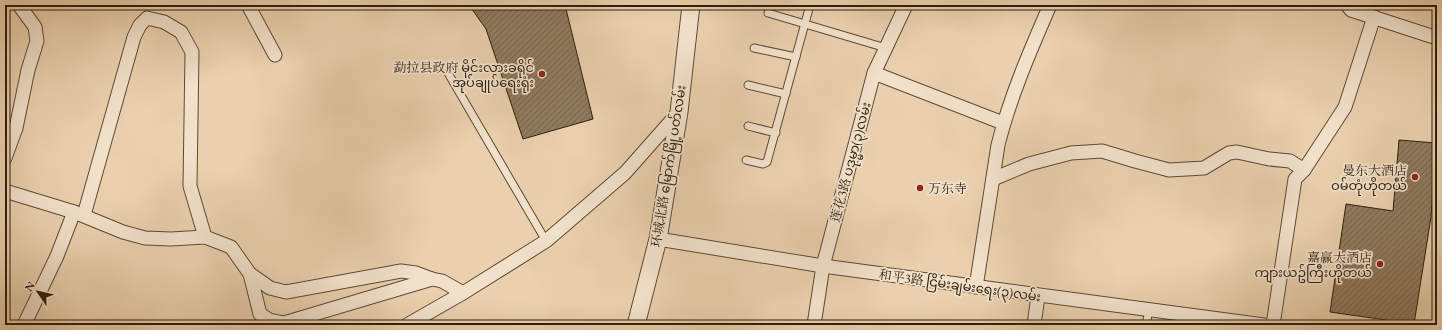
<svg xmlns="http://www.w3.org/2000/svg" width="1442" height="330" viewBox="0 0 1442 330" font-family="'EB Garamond','Noto Serif SC','Noto Sans Myanmar',serif">
  <style>
    .building { fill: url(#building-hatch); stroke: #2e1e0c }
    .lines { fill: none; stroke-linecap: round; stroke-linejoin: round }
    .service-casing { stroke: #5d4a34; stroke-width: 9 }
    .minor-casing { stroke: #5d4a34; stroke-width: 15 }
    .tertiary-casing { stroke: #5d4a34; stroke-width: 19 }
    .service { stroke: #f1e0ca; stroke-width: 7 }
    .minor { stroke: #f1e0ca; stroke-width: 13 }
    .tertiary { stroke: #f1e0ca; stroke-width: 17 }
    .poi-dot { fill: #8f2418; stroke: #f1e0ca; stroke-width: 1.5 }
    .labels { text-anchor: middle; stroke-width: 3.5; stroke-linejoin: round; paint-order: stroke }
    .poi-label { font-size: 13px; fill: #2e1e0c; stroke: #f1e0ca; text-anchor: end }
    .street-label { font-size: 13px; fill: #2e1e0c; stroke: #f1e0ca }
  </style>
  <defs>
    <pattern id="building-hatch" width="6" height="6" patternUnits="userSpaceOnUse"><rect width="6" height="6" fill="#907b60"/><path d="M-1 1l2-2M0 6l6-6M5 7l2-2" fill="none" stroke="#76644e"/></pattern>
  </defs>
  <rect width="100%" height="100%" fill="#ead0ae"/>
  <filter id="stains"><feTurbulence type="fractalNoise" baseFrequency=".005" numOctaves="4"/><feColorMatrix values="0 0 0 0 .2 0 0 0 0 .09 0 0 0 0 .02 0 0 0 .5 -.17"/></filter>
  <radialGradient id="worn" r=".72"><stop offset=".6" stop-color="#630" stop-opacity="0"/><stop offset="1" stop-color="#630" stop-opacity=".3"/></radialGradient>
  <g class="building">
    <polygon points="469,5 565,5 593,119 523,139 486,29"/>
    <polygon points="1399,140 1436,143 1431,217 1414,324 1330,312 1346,204 1393,211"/>
  </g>
  <g class="lines">
    <defs>
      <g id="service">
        <polyline points="768,13 886,48"/>
        <polyline points="754,48 796,57"/>
        <polyline points="448,73 546,241"/>
        <polyline points="748,85 786,94"/>
        <polyline points="748,126 776,133"/>
        <polyline points="746,160 763,164 767,162 810,5"/>
        <polyline points="1146,325 1149,310"/>
      </g>
      <g id="minor">
        <polyline points="248,5 275,55"/>
        <polyline points="1347,5 1351,10 1437,38"/>
        <polyline points="874,73 1003,123"/>
        <polyline points="5,158 16,128 28,70 37,41 35,27 19,5"/>
        <polyline points="993,179 1029,164 1071,153 1102,151 1135,161 1169,170 1204,168 1229,153 1237,152 1269,159 1290,161 1304,170"/>
        <polyline points="5,191 74,212"/>
        <polyline points="84,215 134,37 140,25 147,18 164,22 181,32 192,52 190,186 205,237"/>
        <polyline points="658,239 823,266 1264,325"/>
        <polyline points="250,274 270,288 286,292 401,271 416,273 432,279"/>
        <path d="M976,287L998,145C1010,97 1030,51 1050,5"/>
        <polyline points="24,325 57,256 74,212 123,232 145,238 171,239 205,237 231,247 250,274 260,314 269,320 284,323 432,279 442,281 463,293"/>
        <polyline points="407,325 463,293 546,241 625,173 679,112"/>
        <polyline points="814,325 823,266 874,73 906,5"/>
        <polyline points="1034,325 1038,296"/>
        <polyline points="1273,325 1295,179 1304,170 1345,107 1374,17"/>
      </g>
      <polyline id="tertiary" points="636,325 658,239 679,112 691,5"/>
    </defs>
    <use href="#service" class="service-casing"/>
    <use href="#minor" class="minor-casing"/>
    <use href="#tertiary" class="tertiary-casing"/>
    <use href="#service" class="service"/>
    <use href="#minor" class="minor"/>
    <use href="#tertiary" class="tertiary"/>
  </g>
  <g class="poi-dot">
    <circle cx="542" cy="74" r="4"/>
    <circle cx="1415" cy="177" r="4"/>
    <circle cx="920" cy="188" r="4"/>
    <circle cx="1380" cy="264" r="4"/>
  </g>
  <g class="labels">
    <g class="poi-label">
      <text x="534" y="72">勐拉县政府 မိုင်းလားခရိုင်<tspan x="534" dy="15">အုပ်ချုပ်ရေးရုံး</tspan></text>
      <text x="1407" y="175">曼东大酒店<tspan x="1407" dy="15">ဝမ်တုံဟိုတယ်</tspan></text>
      <text x="928" y="193" text-anchor="start">万东寺</text>
      <text x="1372" y="262">嘉赢大酒店<tspan x="1372" dy="15">ကျားယဥ်ကြီးဟိုတယ်</tspan></text>
    </g>
    <g class="street-label">
      <text transform="translate(850 162) rotate(-75)" y="5">莲花3路 ပဒုမ္မာ(၃)လမ်း</text>
      <text transform="translate(668 166) rotate(-81)" y="5">环城北路 မြောက်မြို့ပတ်လမ်း</text>
      <text transform="translate(960 285) rotate(8)" y="5">和平3路 ငြိမ်းချမ်းရေး(၃)လမ်း</text>
    </g>
  </g>
  <rect width="1442" height="330" fill="none" stroke="#ead0ae" stroke-width="20"/>
  <rect x="6" y="6" width="1430" height="318" fill="none" stroke="#2e1e0c" stroke-width="2"/>
  <rect x="10" y="10" width="1422" height="310" fill="none" stroke="#2e1e0c"/>
  <g transform="translate(38 292) rotate(304)" stroke="#f1e0ca" stroke-width="3" paint-order="stroke">
  <path d="M0-3L7 15L0 10L-7 15Z" fill="#2e1e0c"/>
  <text y="-6" font-size="11" font-weight="bold" text-anchor="middle" fill="#2e1e0c">N</text>
  </g>
  <rect width="100%" height="100%" filter="url(#stains)"/>
  <rect width="100%" height="100%" fill="url(#worn)"/>
</svg>
